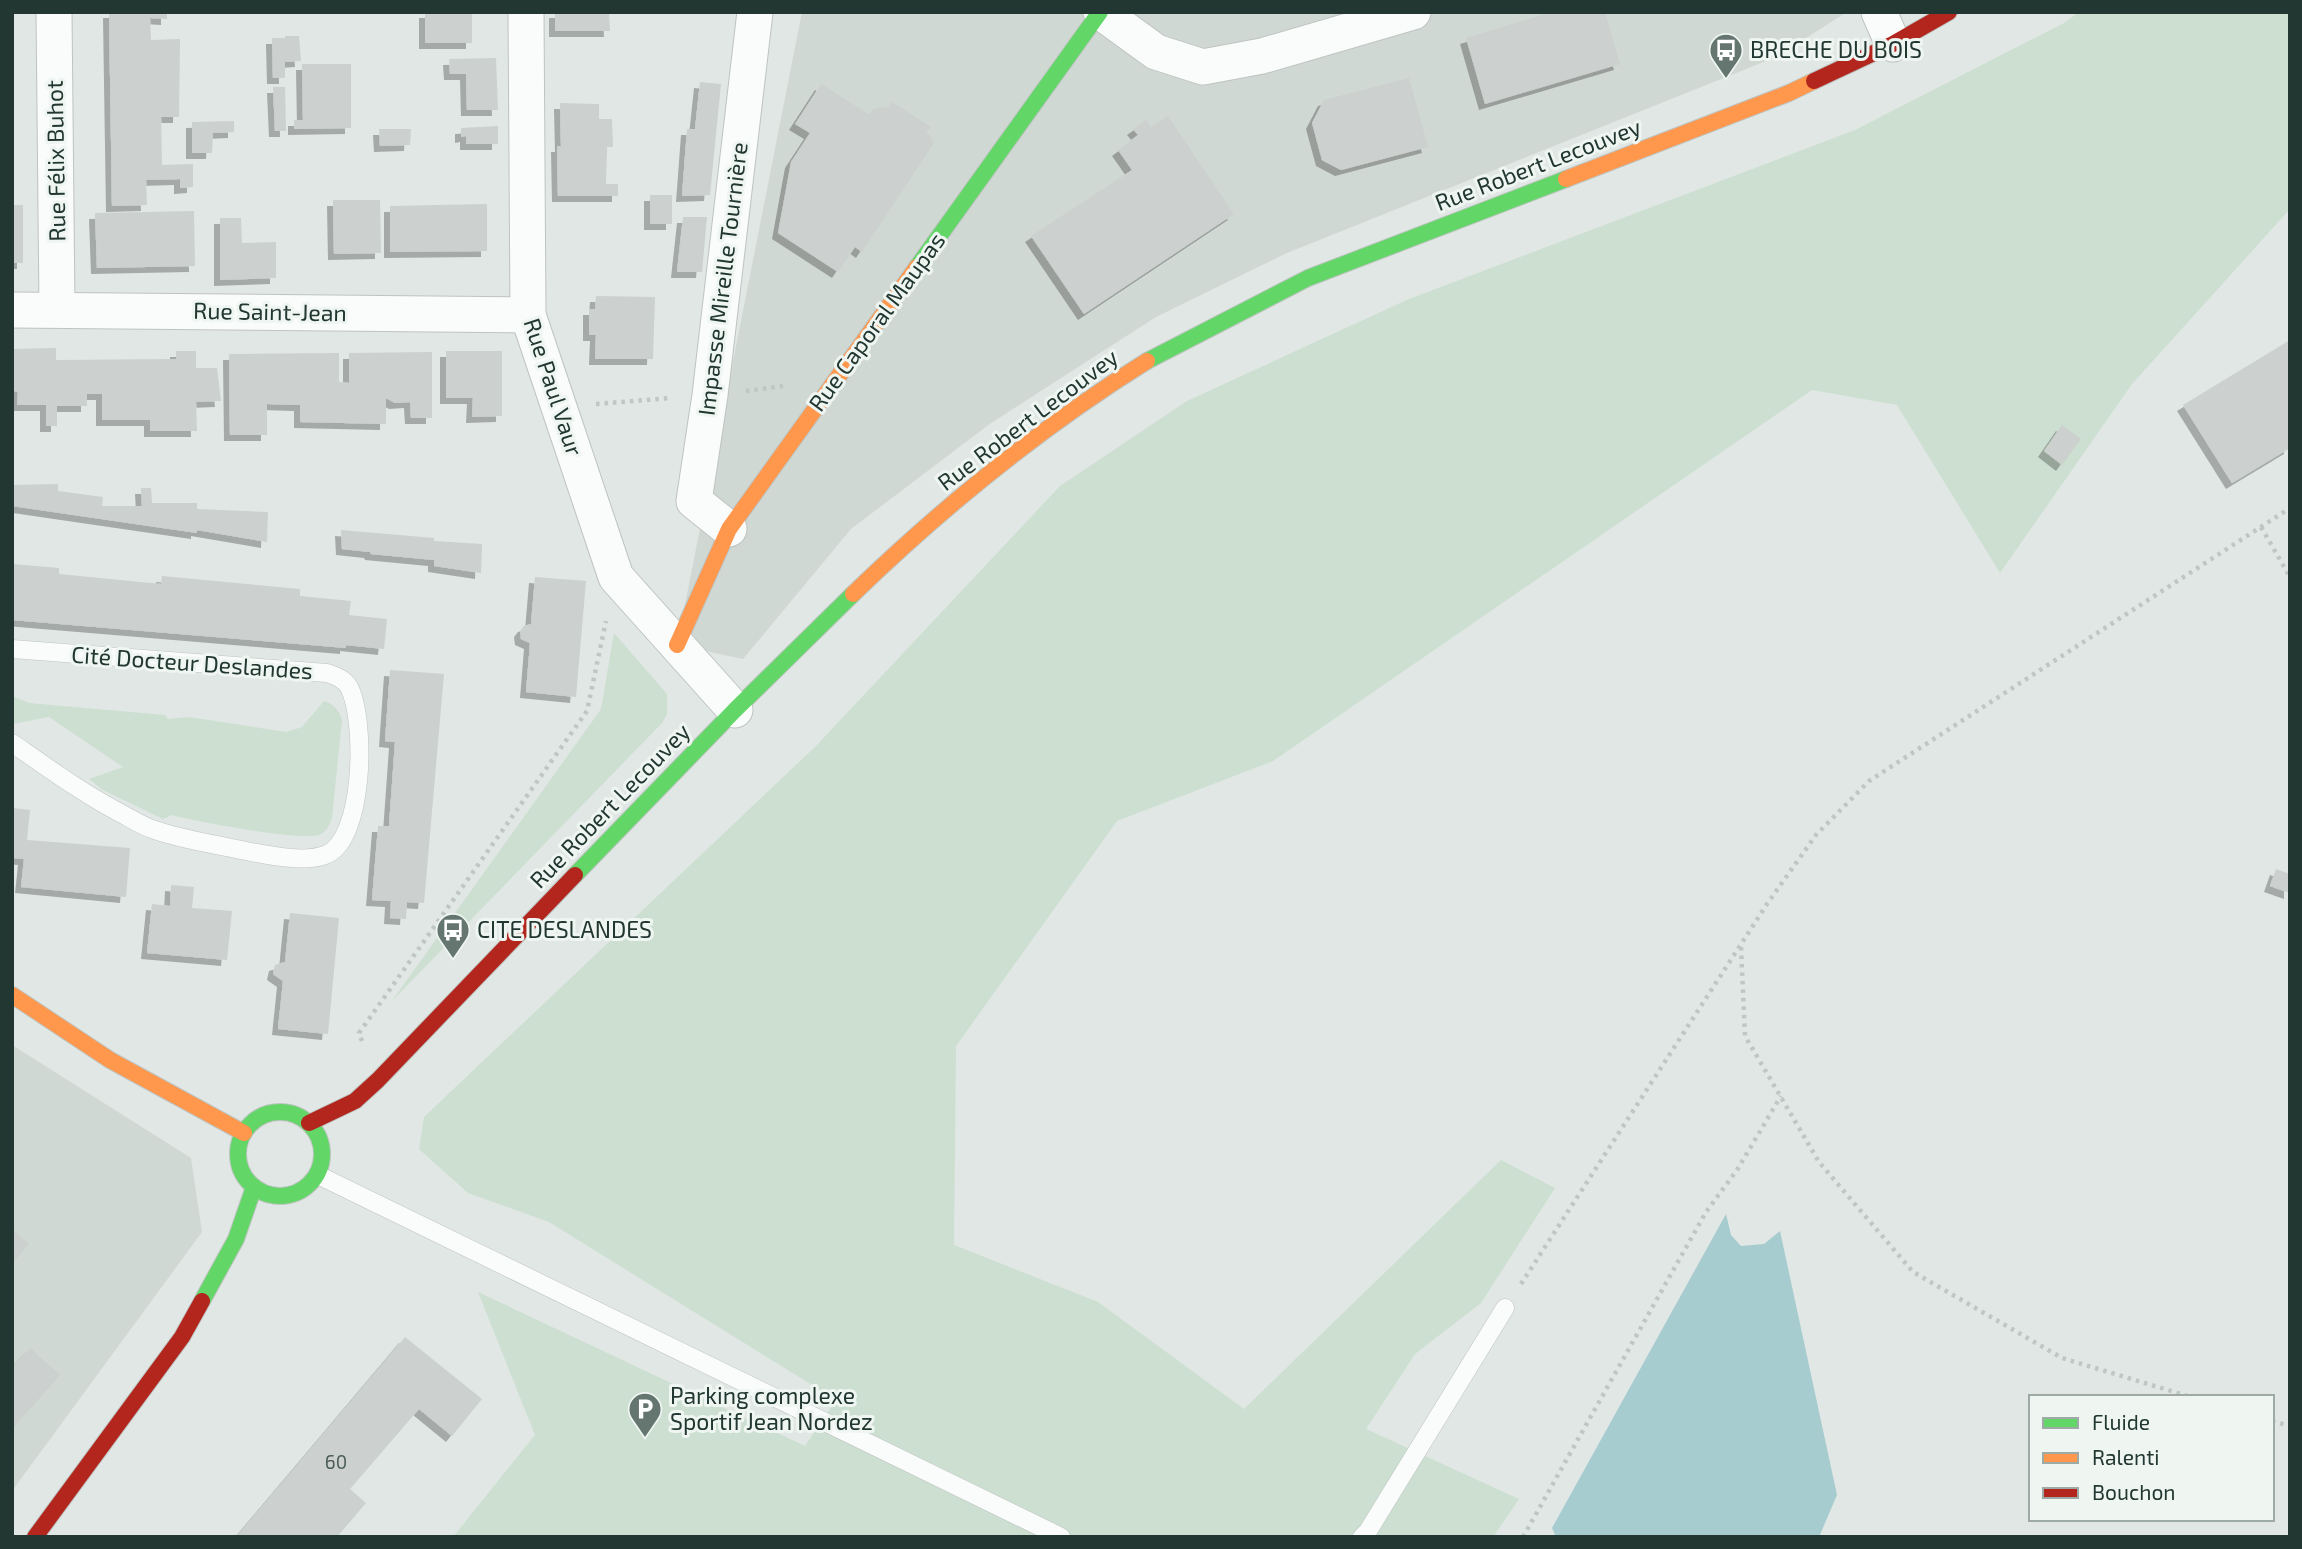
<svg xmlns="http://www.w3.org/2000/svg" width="2302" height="1549" viewBox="0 0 2302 1549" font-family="'Exo 2',sans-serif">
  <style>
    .built { fill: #d0d8d4 }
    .green { fill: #ccdfd1 }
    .water { fill: #a6ccd0 }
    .building { fill: #ccd0ce; filter: url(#shadow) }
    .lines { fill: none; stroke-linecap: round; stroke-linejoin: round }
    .lane-casing { stroke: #bec4c1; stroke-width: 19 }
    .street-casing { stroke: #bec4c1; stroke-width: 37 }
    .fast-casing { stroke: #bec4c1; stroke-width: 18 }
    .slow-casing { stroke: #bec4c1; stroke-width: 18 }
    .jam-casing { stroke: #bec4c1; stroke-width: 18 }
    .path { stroke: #bfc7c4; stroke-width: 4.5; stroke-dasharray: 3.5 5; stroke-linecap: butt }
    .lane { stroke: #fafbfb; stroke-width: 18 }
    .street { stroke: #fafbfb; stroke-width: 35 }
    .fast { stroke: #63d668; stroke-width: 16 }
    .slow { stroke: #ff974d; stroke-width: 16 }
    .jam { stroke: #b3261e; stroke-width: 16 }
    .labels { text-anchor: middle; stroke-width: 6; stroke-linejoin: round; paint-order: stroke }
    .number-label { font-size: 19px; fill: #4c5d58 }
    .poi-label { font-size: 23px; fill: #223731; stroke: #eff6f2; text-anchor: start }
    .street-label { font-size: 23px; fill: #223731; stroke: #eff6f2 }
  </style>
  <defs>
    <filter id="shadow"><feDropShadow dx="-6" dy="6" stdDeviation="0" flood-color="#0004"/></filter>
  </defs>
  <rect width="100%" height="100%" fill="#e1e7e4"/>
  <g class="built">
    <polygon points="802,12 1847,12 1776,57 1287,253 1156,317 991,423 851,529 743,659 677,645"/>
    <polygon points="12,1045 191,1158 202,1232 12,1491"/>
  </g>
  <g class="green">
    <polygon points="2079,12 2290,12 2290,209 2132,384 2000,573 1897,405 1812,390 1273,761 1117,821 956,1046 954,1245 1098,1302 1244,1409 1501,1160 1555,1188 1481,1303 1415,1354 1366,1429 1519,1499 1493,1537 453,1537 535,1435 478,1292 805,1446 836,1400 549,1222 468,1193 419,1149 424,1117 816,746 1060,486 1187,401 1409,299 1855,130 2064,23"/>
    <polygon points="614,633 667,694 667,714 662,723 392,1001 601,709"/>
    <path d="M12,696L29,703L165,715L168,719L189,717L286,732L302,727L324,701C334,704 339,710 342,720L332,818C329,825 327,832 319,835C300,841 194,821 172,815L163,819L103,790L89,779L123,767L49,717L12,724Z"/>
  </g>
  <polygon class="water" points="1726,1214 1731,1235 1741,1246 1764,1244 1780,1231 1837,1495 1819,1537 1556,1537 1552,1528"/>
  <g class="building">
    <polygon points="109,12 167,12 167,19 150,18 151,40 180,39 179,117 161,117 162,165 193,164 193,187 180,188 180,179 146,180 147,205 112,206"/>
    <rect x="425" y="12" width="47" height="31"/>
    <polygon points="555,12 609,12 610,31 555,31"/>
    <polygon points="1552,12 1605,12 1620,64 1485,104 1466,38"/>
    <polygon points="285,36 299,36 301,61 285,62 285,78 273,78 272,38 285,38"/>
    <polygon points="496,58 498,110 467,110 466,74 450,74 449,59"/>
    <polygon points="302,64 351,64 351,128 294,129 294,120 303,120"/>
    <polygon points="1409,78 1428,147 1341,170 1322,160 1312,123 1324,100"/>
    <polygon points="700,82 721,84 710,195 682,196 687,129 695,129"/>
    <polygon points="821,84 870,115 873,109 884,107 887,109 892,102 931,127 926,133 930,136 934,143 862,252 855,247 838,272 778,233 791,162 810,133 795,124"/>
    <polygon points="273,87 285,87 286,131 275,131"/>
    <polygon points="560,103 599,104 599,119 612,119 613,147 607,147 606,184 618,184 618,196 558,196 557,146 561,146"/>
    <polygon points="1168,116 1234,214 1084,314 1031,236 1132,170 1118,150 1138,135 1133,129 1146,120 1151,127"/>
    <polygon points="234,121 234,132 213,133 212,153 192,153 192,122"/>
    <polygon points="498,126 498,144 466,144 466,136 461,137 461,128"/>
    <polygon points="379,129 411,129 410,145 380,146"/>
    <rect x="650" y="195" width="22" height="29"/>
    <polygon points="333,200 380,200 381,253 334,254"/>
    <polygon points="487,204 487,251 390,252 390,206"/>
    <rect x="12" y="205" width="11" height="58"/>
    <polygon points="194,211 195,266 97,268 95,213"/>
    <polygon points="683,217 707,217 702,272 677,272"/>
    <polygon points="220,218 241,218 242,243 276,242 276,278 220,280"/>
    <polygon points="596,296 655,297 653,359 595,359 596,335 589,335 589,309 595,309"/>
    <polygon points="2290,340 2290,448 2232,483 2183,405"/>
    <polygon points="56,348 56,360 176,359 176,351 196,351 196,368 217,368 221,401 196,402 197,431 150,431 150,420 102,420 102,394 87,394 87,406 57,406 57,426 46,426 46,405 17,405 18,392 14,391 14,349"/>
    <polygon points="446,351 502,351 502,416 472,417 473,398 446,398"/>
    <polygon points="432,352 432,418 411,418 410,402 395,403 386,398 386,424 300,422 300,405 267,404 267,435 230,435 229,354 339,353 339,382 349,383 349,353"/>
    <polygon points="2062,425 2081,439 2062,465 2044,451"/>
    <polygon points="58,484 58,491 103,497 102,506 142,506 141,488 151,488 152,503 197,503 197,509 268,512 267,542 197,530 197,533 12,506 12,485"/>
    <polygon points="341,530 434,538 434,541 482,544 481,573 434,566 434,560 371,554 370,552 342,549"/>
    <polygon points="12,564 59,568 59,574 161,584 162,576 300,589 300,596 351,601 349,615 387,619 384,649 346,645 346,648 12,620"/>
    <polygon points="535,577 586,581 576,697 526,692 530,643 521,639 520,631 524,626 531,624"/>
    <polygon points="390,670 444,674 424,903 407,902 406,919 390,918 391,901 372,900 378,826 389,826 395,742 385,741"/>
    <polygon points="12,808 30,810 27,840 130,848 126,897 21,887 24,859 12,858"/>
    <polygon points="2276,869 2290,874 2290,893 2270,886"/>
    <polygon points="171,885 194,887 192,908 232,911 227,960 147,953 152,904 170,906"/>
    <polygon points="290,913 339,918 328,1034 278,1029 283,981 273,974 275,965 285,962"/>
    <polygon points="12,1229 29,1244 12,1263"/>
    <polygon points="405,1337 482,1399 452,1436 419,1409 350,1489 366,1503 337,1537 236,1537"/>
    <polygon points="30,1348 60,1375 12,1429 12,1367"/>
  </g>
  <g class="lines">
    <defs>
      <g id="lane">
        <path d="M12,649L327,673C336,676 344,679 349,687C366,719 365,841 325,855C304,863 267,855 246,851C215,844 182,840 152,829C143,826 133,820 124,815C85,795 48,768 12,743"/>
        <polyline points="318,1175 1061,1537"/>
        <polyline points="1362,1537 1368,1531 1505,1308"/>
      </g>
      <g id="street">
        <polyline points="54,12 57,309"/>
        <polyline points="526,12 528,315 616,577 735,710"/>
        <polyline points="1101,12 1156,52 1203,67 1262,56 1413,12"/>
        <polyline points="1879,12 1893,44"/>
        <polyline points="12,310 528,315"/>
        <polyline points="729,529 694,501 710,395 755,12"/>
      </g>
      <g id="fast">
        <polyline points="917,267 1100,12"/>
        <polyline points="1147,361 1308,278 1566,179"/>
        <polyline points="575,875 735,710 853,594"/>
        <circle cx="280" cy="1154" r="42"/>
        <polyline points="202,1301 236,1239 254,1187"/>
      </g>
      <g id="slow">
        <polyline points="1566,179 1789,93 1814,81"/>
        <path d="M853,594C943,507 1041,427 1147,361"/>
        <polyline points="677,645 729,529 917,267"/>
        <polyline points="12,995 110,1060 244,1133"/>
      </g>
      <g id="jam">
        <polyline points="1814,81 1893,44 1949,12"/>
        <polyline points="309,1123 355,1101 378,1080 575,875"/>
        <polyline points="35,1537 182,1337 202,1301"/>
      </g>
    </defs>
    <use href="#lane" class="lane-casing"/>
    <use href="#street" class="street-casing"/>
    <use href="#fast" class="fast-casing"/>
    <use href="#slow" class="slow-casing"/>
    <use href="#jam" class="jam-casing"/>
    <g class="path">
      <polyline points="746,391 783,386"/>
      <polyline points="596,404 671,398"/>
      <polyline points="2261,527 2290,577"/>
      <polyline points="1741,947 1745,1036 1819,1162 1913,1272 2062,1358 2191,1397"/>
      <polyline points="362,1041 359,1033 587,711 606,621"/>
      <polyline points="1521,1284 1767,904 1816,835 1869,781 2290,508"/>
      <polyline points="2272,1421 2290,1426"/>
      <polyline points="1523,1537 1706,1212 1737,1170 1781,1096"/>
    </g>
    <use href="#lane" class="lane"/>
    <use href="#street" class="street"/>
    <use href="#fast" class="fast"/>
    <use href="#slow" class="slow"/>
    <use href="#jam" class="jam"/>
  </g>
  <defs>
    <symbol id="bus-pin" viewBox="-11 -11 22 30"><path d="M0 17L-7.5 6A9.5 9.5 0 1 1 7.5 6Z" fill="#657570" stroke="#eff6f2"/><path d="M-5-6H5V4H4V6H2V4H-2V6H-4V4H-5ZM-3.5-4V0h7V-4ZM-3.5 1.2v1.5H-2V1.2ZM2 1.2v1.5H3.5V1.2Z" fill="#fff"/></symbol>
    <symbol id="parking-pin" viewBox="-11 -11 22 30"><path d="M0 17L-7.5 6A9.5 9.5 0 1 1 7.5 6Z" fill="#657570" stroke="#eff6f2"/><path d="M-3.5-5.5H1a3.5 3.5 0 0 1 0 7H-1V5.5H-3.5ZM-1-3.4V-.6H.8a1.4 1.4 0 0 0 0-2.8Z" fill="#fff"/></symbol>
  </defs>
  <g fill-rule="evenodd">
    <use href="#bus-pin" x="1707" y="31" width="38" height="52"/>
    <use href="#bus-pin" x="434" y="911" width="38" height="52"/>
    <use href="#parking-pin" x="626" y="1390" width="38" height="52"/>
  </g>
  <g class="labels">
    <g class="number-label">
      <text x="336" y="1469">60</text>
    </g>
    <g class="poi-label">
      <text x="1750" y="58">BRECHE DU BOIS</text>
      <text x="477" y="938">CITE DESLANDES</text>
      <text x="670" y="1404">Parking complexe<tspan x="670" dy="26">Sportif Jean Nordez</tspan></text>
    </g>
    <g class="street-label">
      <text transform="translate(56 161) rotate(-91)" y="8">Rue Félix Buhot</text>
      <text transform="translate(1538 165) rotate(-21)" y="8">Rue Robert Lecouvey</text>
      <text transform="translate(723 279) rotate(-83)" y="8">Impasse Mireille Tournière</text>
      <text transform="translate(270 312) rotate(1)" y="8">Rue Saint-Jean</text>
      <text transform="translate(877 322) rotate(-54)" y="8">Rue Caporal Maupas</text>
      <text transform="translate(553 387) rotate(72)" y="8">Rue Paul Vaur</text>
      <text transform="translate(1028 420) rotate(-37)" y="8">Rue Robert Lecouvey</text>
      <text transform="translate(192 663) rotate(4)" y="8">Cité Docteur Deslandes</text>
      <text transform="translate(610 806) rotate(-46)" y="8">Rue Robert Lecouvey</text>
    </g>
  </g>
  <rect width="2302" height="1549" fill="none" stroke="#223731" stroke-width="28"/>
  <rect x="2029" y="1395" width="245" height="126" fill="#eff6f2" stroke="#9daaa5" stroke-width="2"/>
  <rect x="2043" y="1418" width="35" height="10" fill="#63d668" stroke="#9daaa5" stroke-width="2"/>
  <text x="2092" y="1430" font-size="21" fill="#223731">Fluide</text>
  <rect x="2043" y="1453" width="35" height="10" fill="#ff974d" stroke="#9daaa5" stroke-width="2"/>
  <text x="2092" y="1465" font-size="21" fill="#223731">Ralenti</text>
  <rect x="2043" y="1488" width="35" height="10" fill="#b3261e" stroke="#9daaa5" stroke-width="2"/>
  <text x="2092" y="1500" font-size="21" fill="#223731">Bouchon</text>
</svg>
